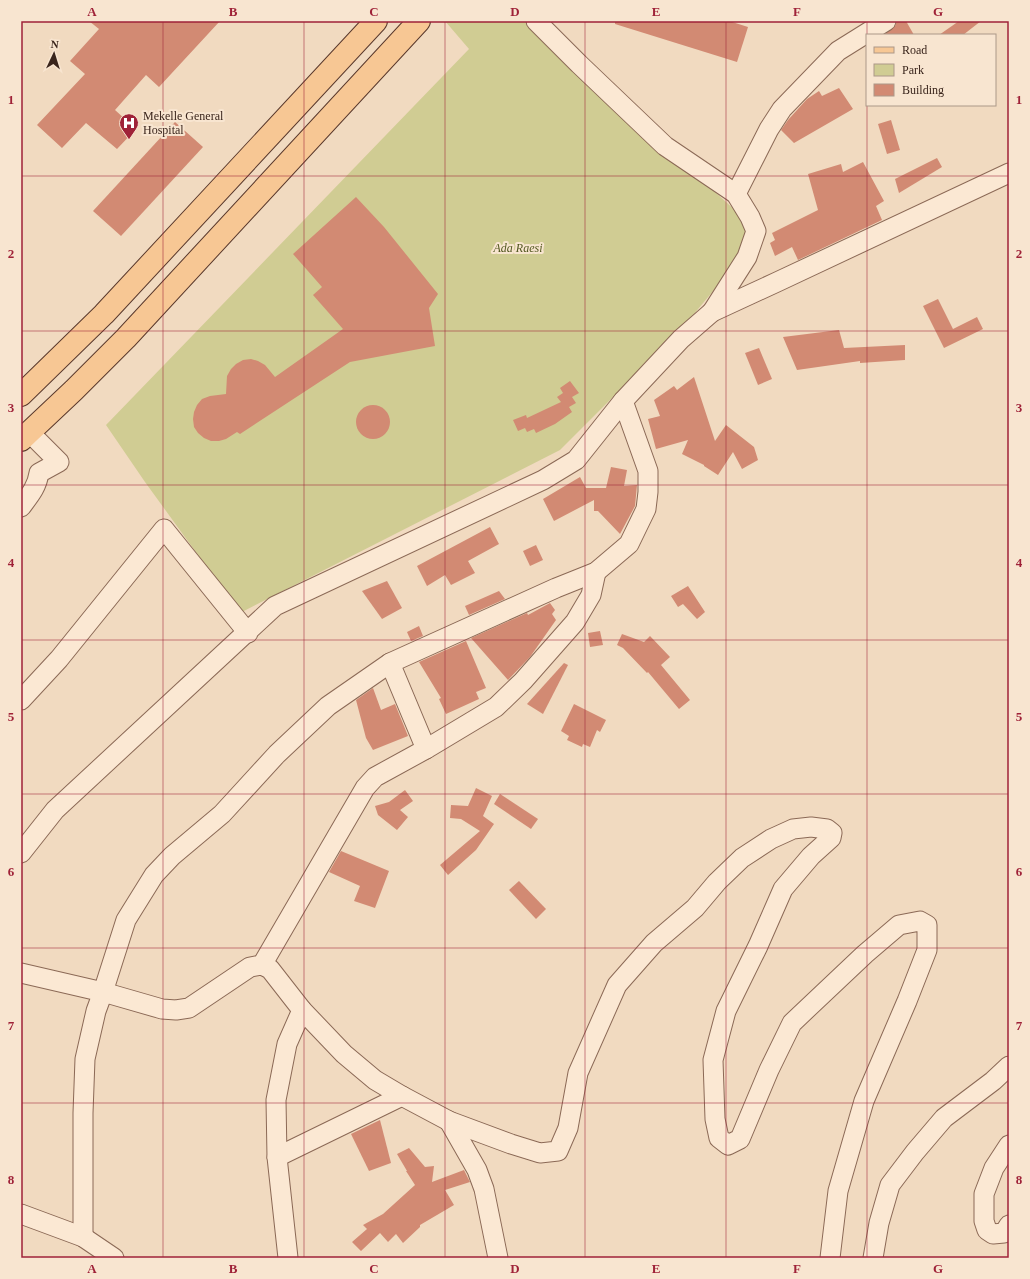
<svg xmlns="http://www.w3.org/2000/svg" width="1030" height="1279" viewBox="0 0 1030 1279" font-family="'Times New Roman',serif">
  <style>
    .green { fill: #d0cc93 }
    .building { fill: #d28a73 }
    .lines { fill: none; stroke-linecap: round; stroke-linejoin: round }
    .street-casing { stroke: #8b6956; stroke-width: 21 }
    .primary-casing { stroke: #59382b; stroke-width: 24 }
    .street { stroke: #fbe8d3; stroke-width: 19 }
    .primary { stroke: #f7c794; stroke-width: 22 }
    .grid { fill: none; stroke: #9f2238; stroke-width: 1; stroke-opacity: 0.55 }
    .labels { text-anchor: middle; stroke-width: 4; stroke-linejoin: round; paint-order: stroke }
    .poi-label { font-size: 12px; fill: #3a251c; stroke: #f8e5d0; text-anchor: start }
    .park-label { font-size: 12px; font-style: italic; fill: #535821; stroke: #f8e5d0 }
    .neatline { fill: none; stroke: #9f2238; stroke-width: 1.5 }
    .grid-label { font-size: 13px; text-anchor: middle; font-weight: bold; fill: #9f2238 }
  </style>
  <rect width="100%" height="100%" fill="#f1dac0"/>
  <polygon class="green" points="445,21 527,21 748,222 745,253 683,327 560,450 240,613 145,482 106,425 469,49"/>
  <g class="building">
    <polygon points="89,21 220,21 159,87 146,75 115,110 136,129 117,149 86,123 62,148 37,125 85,74 70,61 99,29"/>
    <polygon points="615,21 729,21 748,27 737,62 615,24"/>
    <polygon points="897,21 906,21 914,35 884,35 895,26"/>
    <polygon points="959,21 981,21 963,35 939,35"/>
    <polygon points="839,88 853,109 794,143 781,130 788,120 807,99 819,91 822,96"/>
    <polygon points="891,120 900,150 887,154 878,124"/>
    <polygon points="175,122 203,147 121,236 93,211"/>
    <polygon points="937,158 942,167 899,193 895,179"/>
    <polygon points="863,162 884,201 876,206 882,220 798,260 792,247 775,256 770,243 775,240 772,233 818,210 808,174 841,164 843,172"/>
    <polygon points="356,197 384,227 438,294 429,308 435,346 350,362 240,434 237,432 226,439 219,441 211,441 204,438 198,433 194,427 193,419 194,412 197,405 202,399 210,396 226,394 227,376 231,369 236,364 243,360 251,359 258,361 265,365 275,377 343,329 313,295 322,287 293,254"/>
    <polygon points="938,299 953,329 977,317 983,329 944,348 923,306"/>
    <polygon points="839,330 844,348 905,345 905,360 860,363 860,361 797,370 783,337"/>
    <polygon points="759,348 772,379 758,385 745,353"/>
    <polygon points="694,377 715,441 726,425 754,447 758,460 742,469 733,452 718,475 704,466 704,465 682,454 688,440 656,449 648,419 660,416 654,400 674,386 677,390"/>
    <polygon points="570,381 579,393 572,397 576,403 569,407 572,412 555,424 536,433 534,429 527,432 525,428 518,431 513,420 526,415 527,418 561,402 557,397 563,393 560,388"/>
    <circle cx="373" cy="422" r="17"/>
    <polygon points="611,467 627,470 624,486 637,485 635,506 620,534 598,511 594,511 594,500 554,521 543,499 580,477 586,488 606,488"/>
    <polygon points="490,527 499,544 468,561 475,573 451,585 445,575 427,586 417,566"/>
    <polygon points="536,545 543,560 530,566 523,551"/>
    <polygon points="387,581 402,608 382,619 362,591"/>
    <polygon points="688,586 705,612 697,619 683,604 678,607 671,596"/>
    <polygon points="499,591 505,599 469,615 465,606"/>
    <polygon points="550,603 555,610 552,614 556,620 530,657 508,680 471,638 527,613 528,615"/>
    <polygon points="419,626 423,636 411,641 407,632"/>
    <polygon points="600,631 603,645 590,647 588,633"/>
    <polygon points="622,634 644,642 650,636 670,657 661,665 690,700 679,709 648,672 647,673 623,648 617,645"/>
    <polygon points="466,641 486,688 476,692 479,699 446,714 439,699 441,698 419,662"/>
    <polygon points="564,663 568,665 543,714 527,704"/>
    <polygon points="373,688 381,710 395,704 408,736 373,750 366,738 356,700"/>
    <polygon points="574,704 606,720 600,732 597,730 590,747 583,744 582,747 567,740 569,736 561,731"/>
    <polygon points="476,788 492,796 483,816 494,824 476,850 448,875 440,865 480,831 461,819 450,818 451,805 468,806"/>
    <polygon points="405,790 413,801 400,810 408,817 397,830 378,815 375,806 389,802"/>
    <polygon points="500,794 538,819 531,829 494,804"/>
    <polygon points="341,851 389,871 375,908 354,901 360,886 329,872"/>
    <polygon points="519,881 546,909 536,919 509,890"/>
    <polygon points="380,1120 391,1163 369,1171 351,1134"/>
    <polygon points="409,1148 425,1167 434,1166 432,1182 464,1170 470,1182 445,1190 454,1205 420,1225 420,1227 403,1243 396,1234 388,1242 380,1233 361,1251 352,1242 367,1229 363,1225 383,1214 415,1185 406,1171 407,1171 397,1154"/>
  </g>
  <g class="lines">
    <defs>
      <g id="street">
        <polyline points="536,21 579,64 665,146 736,194 750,217 756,231 747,257 712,312"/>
        <polyline points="736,194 769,129 782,109 838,51 886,21"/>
        <path d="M21,507C30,495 37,487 39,473L59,462L29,432"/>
        <polyline points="390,663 426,749"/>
        <polyline points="21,700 59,659 164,529 248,633"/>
        <polyline points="21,853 55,810 275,606 543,480 576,460 623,401 681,339 712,312 777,282 1009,173"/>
        <polyline points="262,965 365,788 375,777 426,749 496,707 523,681 575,622 591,595 596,572"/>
        <polyline points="21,973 103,992 162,1009 176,1010 189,1008 250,967 262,965 270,969 302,1010 344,1054 375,1080 402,1096 449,1121 511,1144 540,1153 558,1151 568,1128 578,1073 617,985 654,943 695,908 717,882 742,858 771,839 793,829 811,827 827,829 832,833 831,838 811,856 783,889 758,946 726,1011 713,1060 715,1119 719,1138 728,1145 740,1139 769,1070 792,1023 865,954 899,925 920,921 927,925 927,950 907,1001 864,1101 838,1191 830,1258"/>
        <polyline points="449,1121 477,1170 484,1189 498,1258"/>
        <polyline points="1009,1145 994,1168 984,1194 984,1221 987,1230 993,1234 1004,1233 1009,1225"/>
        <polyline points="277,1157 402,1096"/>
        <polyline points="21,1214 83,1237 114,1258"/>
        <polyline points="83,1237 83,1113 85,1059 96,1011 103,992 126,920 154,875 172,856 222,814 277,754 328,706 390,663 556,588 596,572 629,544 646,509 648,492 648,471 623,401"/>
        <polyline points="288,1258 277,1157 276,1100 287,1044 302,1010"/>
        <polyline points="873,1258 879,1223 890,1185 915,1152 944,1118 993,1081 1009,1066"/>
      </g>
      <g id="primary">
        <polyline points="21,395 104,314 376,21"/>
        <polyline points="21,440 74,390 126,338 419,21"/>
      </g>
    </defs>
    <use href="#street" class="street-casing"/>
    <use href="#primary" class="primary-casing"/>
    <use href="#street" class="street"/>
    <use href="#primary" class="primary"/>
  </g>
  <path class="grid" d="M163,21V1258M304,21V1258M445,21V1258M585,21V1258M726,21V1258M867,21V35M867,105V1258M21,176H1009M21,331H1009M21,485H1009M21,640H1009M21,794H1009M21,948H1009M21,1103H1009"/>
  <defs>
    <symbol id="hospital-pin" viewBox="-11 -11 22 30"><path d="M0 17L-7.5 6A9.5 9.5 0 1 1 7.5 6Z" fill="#9f2238" stroke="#f8e5d0"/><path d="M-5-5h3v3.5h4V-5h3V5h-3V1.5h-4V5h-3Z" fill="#fff"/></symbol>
  </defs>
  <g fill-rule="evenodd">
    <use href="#hospital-pin" x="118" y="112" width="22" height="30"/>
  </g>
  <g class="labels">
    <g class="poi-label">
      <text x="143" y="120">Mekelle General<tspan x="143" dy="14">Hospital</tspan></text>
    </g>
    <g class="park-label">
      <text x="518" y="252">Ada Raesi</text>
    </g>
  </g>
  <rect width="1030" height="1279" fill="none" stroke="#f8e5d0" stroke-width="44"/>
  <rect x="866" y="34" width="130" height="72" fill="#f8e5d0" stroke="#ac9888"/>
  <rect x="874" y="47" width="20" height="6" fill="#f7c794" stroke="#ac9888"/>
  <text x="902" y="54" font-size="12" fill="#3a251c">Road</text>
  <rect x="874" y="64" width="20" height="12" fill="#d0cc93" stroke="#ac9888"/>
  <text x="902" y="74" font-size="12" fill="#3a251c">Park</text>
  <rect x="874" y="84" width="20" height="12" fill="#d28a73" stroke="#ac9888"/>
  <text x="902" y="94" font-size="12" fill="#3a251c">Building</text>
  <g transform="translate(54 54) rotate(4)" stroke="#f8e5d0" stroke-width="3" paint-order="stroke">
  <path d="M0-3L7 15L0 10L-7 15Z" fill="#3a251c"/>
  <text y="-6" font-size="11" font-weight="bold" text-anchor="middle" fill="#3a251c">N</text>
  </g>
  <rect x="22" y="22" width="986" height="1235" class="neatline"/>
  <g class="grid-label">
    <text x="92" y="16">A</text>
    <text x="233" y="16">B</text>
    <text x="374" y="16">C</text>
    <text x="515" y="16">D</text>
    <text x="656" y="16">E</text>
    <text x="797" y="16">F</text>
    <text x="938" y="16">G</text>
    <text x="11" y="104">1</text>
    <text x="1019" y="104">1</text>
    <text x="11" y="258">2</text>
    <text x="1019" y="258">2</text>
    <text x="11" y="412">3</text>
    <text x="1019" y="412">3</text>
    <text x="11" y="567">4</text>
    <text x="1019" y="567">4</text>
    <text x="11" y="721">5</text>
    <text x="1019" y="721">5</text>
    <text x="11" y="876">6</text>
    <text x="1019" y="876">6</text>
    <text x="11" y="1030">7</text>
    <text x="1019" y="1030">7</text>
    <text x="11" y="1184">8</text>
    <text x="1019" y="1184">8</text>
    <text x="92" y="1273">A</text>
    <text x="233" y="1273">B</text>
    <text x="374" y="1273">C</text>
    <text x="515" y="1273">D</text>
    <text x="656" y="1273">E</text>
    <text x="797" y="1273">F</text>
    <text x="938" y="1273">G</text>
  </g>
</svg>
